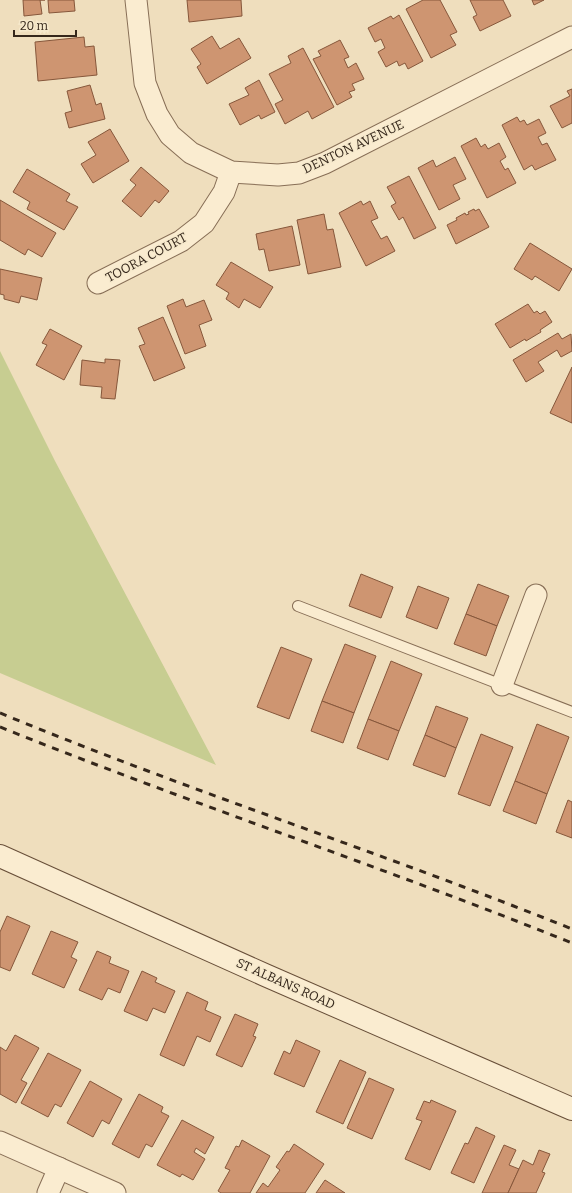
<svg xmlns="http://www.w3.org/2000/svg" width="572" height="1193" viewBox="0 0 572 1193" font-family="Bitter,serif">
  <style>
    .green { fill: #c7cd91 }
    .building { fill: #ce9571; stroke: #86573b }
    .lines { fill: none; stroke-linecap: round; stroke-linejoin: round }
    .lane-casing { stroke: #876e56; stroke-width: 12 }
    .street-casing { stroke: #876e56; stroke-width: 23 }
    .secondary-casing { stroke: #684f39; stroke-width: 24 }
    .lane { stroke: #faecd0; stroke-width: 10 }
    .street { stroke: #faecd0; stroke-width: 21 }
    .secondary { stroke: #faecd0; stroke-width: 22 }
    .rail { stroke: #35271b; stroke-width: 3; stroke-dasharray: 7 7; stroke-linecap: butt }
    .labels { text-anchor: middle; stroke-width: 3; stroke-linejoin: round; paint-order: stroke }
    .street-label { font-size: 13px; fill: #35271b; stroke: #f6e9cc }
  </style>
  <rect width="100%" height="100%" fill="#efdebd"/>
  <polygon class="green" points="0,351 55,461 216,765 0,673"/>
  <g class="building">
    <polygon points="23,0 45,0 40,0 42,14 24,16"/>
    <polygon points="48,0 74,0 75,11 49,13"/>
    <polygon points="187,0 241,0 242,16 189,22"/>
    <polygon points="423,0 440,0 457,32 450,35 456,45 431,58 406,9"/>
    <polygon points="470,0 503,0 511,16 480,31 473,17 477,15"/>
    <polygon points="532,0 544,0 534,5"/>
    <polygon points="399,15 423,61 408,69 405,63 399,66 397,61 386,67 378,52 385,48 381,39 375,42 368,28 391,16 393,19"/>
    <polygon points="212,36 220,49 239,38 251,58 207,84 197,67 201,64 191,49"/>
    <polygon points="84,37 85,47 94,46 97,75 38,81 35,42"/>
    <polygon points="340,40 349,57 344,59 348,68 356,63 364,79 352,84 355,90 349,92 352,97 337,105 313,59 321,56 318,51"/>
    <polygon points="303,48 334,107 312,119 308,111 285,124 275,104 283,100 269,74 291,63 288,56"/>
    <polygon points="259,80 275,112 261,119 259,115 240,125 229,104 249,95 245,88"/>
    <polygon points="90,85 96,105 101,103 105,119 69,128 65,113 72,111 67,91"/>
    <polygon points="572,89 572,123 562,128 550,106 570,96 567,91"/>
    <polygon points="517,117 520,122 524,120 527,125 539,119 546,133 538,137 542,145 547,143 556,160 535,170 532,165 524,170 502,125"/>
    <polygon points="110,129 129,161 93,183 81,164 96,155 88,142"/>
    <polygon points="476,138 481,147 485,144 488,149 499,143 506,157 500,161 505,170 508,168 516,183 487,198 461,146"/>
    <polygon points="455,157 466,179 453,185 460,199 439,210 418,168 433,160 436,167"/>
    <polygon points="141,167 169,191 159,203 155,200 141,217 122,201 136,185 130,180"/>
    <polygon points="27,169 70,194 66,201 78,207 64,230 27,209 30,202 13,192"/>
    <polygon points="409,176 436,228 414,239 403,217 399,220 391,206 396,203 387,187"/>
    <polygon points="0,200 56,233 42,257 28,249 25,255 0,240"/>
    <polygon points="361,201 363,205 370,201 378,218 371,221 381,239 387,236 395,251 366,266 339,213"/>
    <polygon points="474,209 475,211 479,209 489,227 456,244 447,225 457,220 456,218 465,213 466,215 469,214 468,212"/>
    <polygon points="324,214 327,230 333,229 341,267 308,274 297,220"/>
    <polygon points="292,226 300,265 269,271 264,249 259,250 256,234"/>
    <polygon points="530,243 572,269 559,291 535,276 532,280 514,269"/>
    <polygon points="231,262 273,287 260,308 244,299 239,308 226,299 229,293 216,285"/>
    <polygon points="0,269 42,278 37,300 21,296 19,303 4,299 4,295 0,294"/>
    <polygon points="183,299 186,307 204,300 212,320 199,325 206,346 185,354 167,306"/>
    <polygon points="528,304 534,313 537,311 540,314 545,311 552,322 540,330 541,332 526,341 525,339 510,348 495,324"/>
    <polygon points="163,317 185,368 154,381 139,346 145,344 138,328"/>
    <polygon points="50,329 82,346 64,380 36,365 47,345 42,343"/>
    <polygon points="558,333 562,339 571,334 572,351 561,357 557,350 538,362 544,371 526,382 513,360"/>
    <polygon points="105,359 120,360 115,399 101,398 102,387 80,385 82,360 105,363"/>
    <polygon points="572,367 572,423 550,413"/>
    <polygon points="361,574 393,587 381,618 349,606"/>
    <polygon points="478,584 509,596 497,626 466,614"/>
    <polygon points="418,586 449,598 437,629 406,617"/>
    <polygon points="466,614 497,626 486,656 454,644"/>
    <polygon points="345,644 376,656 354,713 322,701"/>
    <polygon points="281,647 312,659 289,719 257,707"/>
    <polygon points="391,661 422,674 399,731 368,719"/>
    <polygon points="322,701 354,713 343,743 311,731"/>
    <polygon points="436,706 468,718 456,748 425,735"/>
    <polygon points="368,719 399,731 388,760 357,748"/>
    <polygon points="537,724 569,737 547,794 515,781"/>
    <polygon points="481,734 513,747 490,806 458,794"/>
    <polygon points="425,735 456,748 445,777 413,765"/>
    <polygon points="515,781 547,794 536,824 503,811"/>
    <polygon points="568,800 572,802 572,838 556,832"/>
    <polygon points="7,916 30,926 10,971 0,967 0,932"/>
    <polygon points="51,931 78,942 71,957 77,960 64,988 32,974"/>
    <polygon points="97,951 111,957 109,963 129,971 120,993 108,988 102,1000 79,990"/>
    <polygon points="142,971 157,978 155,982 175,991 165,1013 153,1008 147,1021 124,1011"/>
    <polygon points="187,992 208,1002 205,1010 221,1017 210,1042 197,1036 184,1066 160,1055"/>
    <polygon points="235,1014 258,1024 253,1036 256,1037 242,1067 216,1055"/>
    <polygon points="15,1035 39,1048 21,1080 27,1083 16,1103 0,1094 0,1047 6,1051"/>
    <polygon points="296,1040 320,1051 304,1087 274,1074 284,1051 290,1054"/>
    <polygon points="48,1053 81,1070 61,1107 55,1104 48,1117 21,1103"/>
    <polygon points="340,1060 366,1072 343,1124 316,1112"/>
    <polygon points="369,1078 394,1089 372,1139 347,1128"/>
    <polygon points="90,1081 122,1099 109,1124 102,1120 93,1137 67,1123"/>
    <polygon points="139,1094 163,1107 161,1112 169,1116 152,1147 146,1144 139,1158 112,1144"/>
    <polygon points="431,1100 456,1111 430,1170 405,1159 422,1121 416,1119 424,1101 430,1103"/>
    <polygon points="182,1120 214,1137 205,1154 196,1148 194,1152 205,1159 193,1180 182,1174 180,1177 157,1165"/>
    <polygon points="476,1127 495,1136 474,1183 451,1173 465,1143 468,1144"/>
    <polygon points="242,1140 270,1156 250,1193 221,1193 218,1191 230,1170 225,1168 236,1146 239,1147"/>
    <polygon points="294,1144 324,1164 305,1193 256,1193 263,1183 268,1187 280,1170 276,1167 287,1151 289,1152"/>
    <polygon points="504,1145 516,1150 509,1165 519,1169 508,1193 482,1193"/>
    <polygon points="539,1150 550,1154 542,1172 545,1173 536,1193 508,1193 523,1160 533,1165"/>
    <polygon points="325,1180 345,1193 316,1193"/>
  </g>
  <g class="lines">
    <defs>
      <polyline id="lane" points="298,606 572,712"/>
      <g id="street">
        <polyline points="136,0 145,83 157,114 170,135 191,153 231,172 278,175 299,173 325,163 572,37"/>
        <polyline points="98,283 181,241 204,223 224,192 231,172"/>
        <polyline points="502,685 536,595"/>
        <polyline points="0,1142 115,1193"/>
        <polyline points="48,1193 59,1168"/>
      </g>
      <polyline id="secondary" points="0,856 265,975 572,1109"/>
    </defs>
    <use href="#lane" class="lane-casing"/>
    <use href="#street" class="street-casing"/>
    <use href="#secondary" class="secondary-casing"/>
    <use href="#lane" class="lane"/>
    <use href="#street" class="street"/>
    <use href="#secondary" class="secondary"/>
    <g class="rail">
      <path d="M0,713C189,791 383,853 572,929"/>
      <path d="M0,727C189,803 383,867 572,943"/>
    </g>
  </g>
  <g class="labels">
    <g class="street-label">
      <text transform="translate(353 146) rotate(-25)" y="5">DENTON AVENUE</text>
      <text transform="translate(146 257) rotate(-28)" y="5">TOORA COURT</text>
      <text transform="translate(286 983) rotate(24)" y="5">ST ALBANS ROAD</text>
    </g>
  </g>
  <path d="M14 30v6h62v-6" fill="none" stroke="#35271b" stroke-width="2"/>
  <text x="20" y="30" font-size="12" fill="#35271b" stroke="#f6e9cc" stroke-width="3" paint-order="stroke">20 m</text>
</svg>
